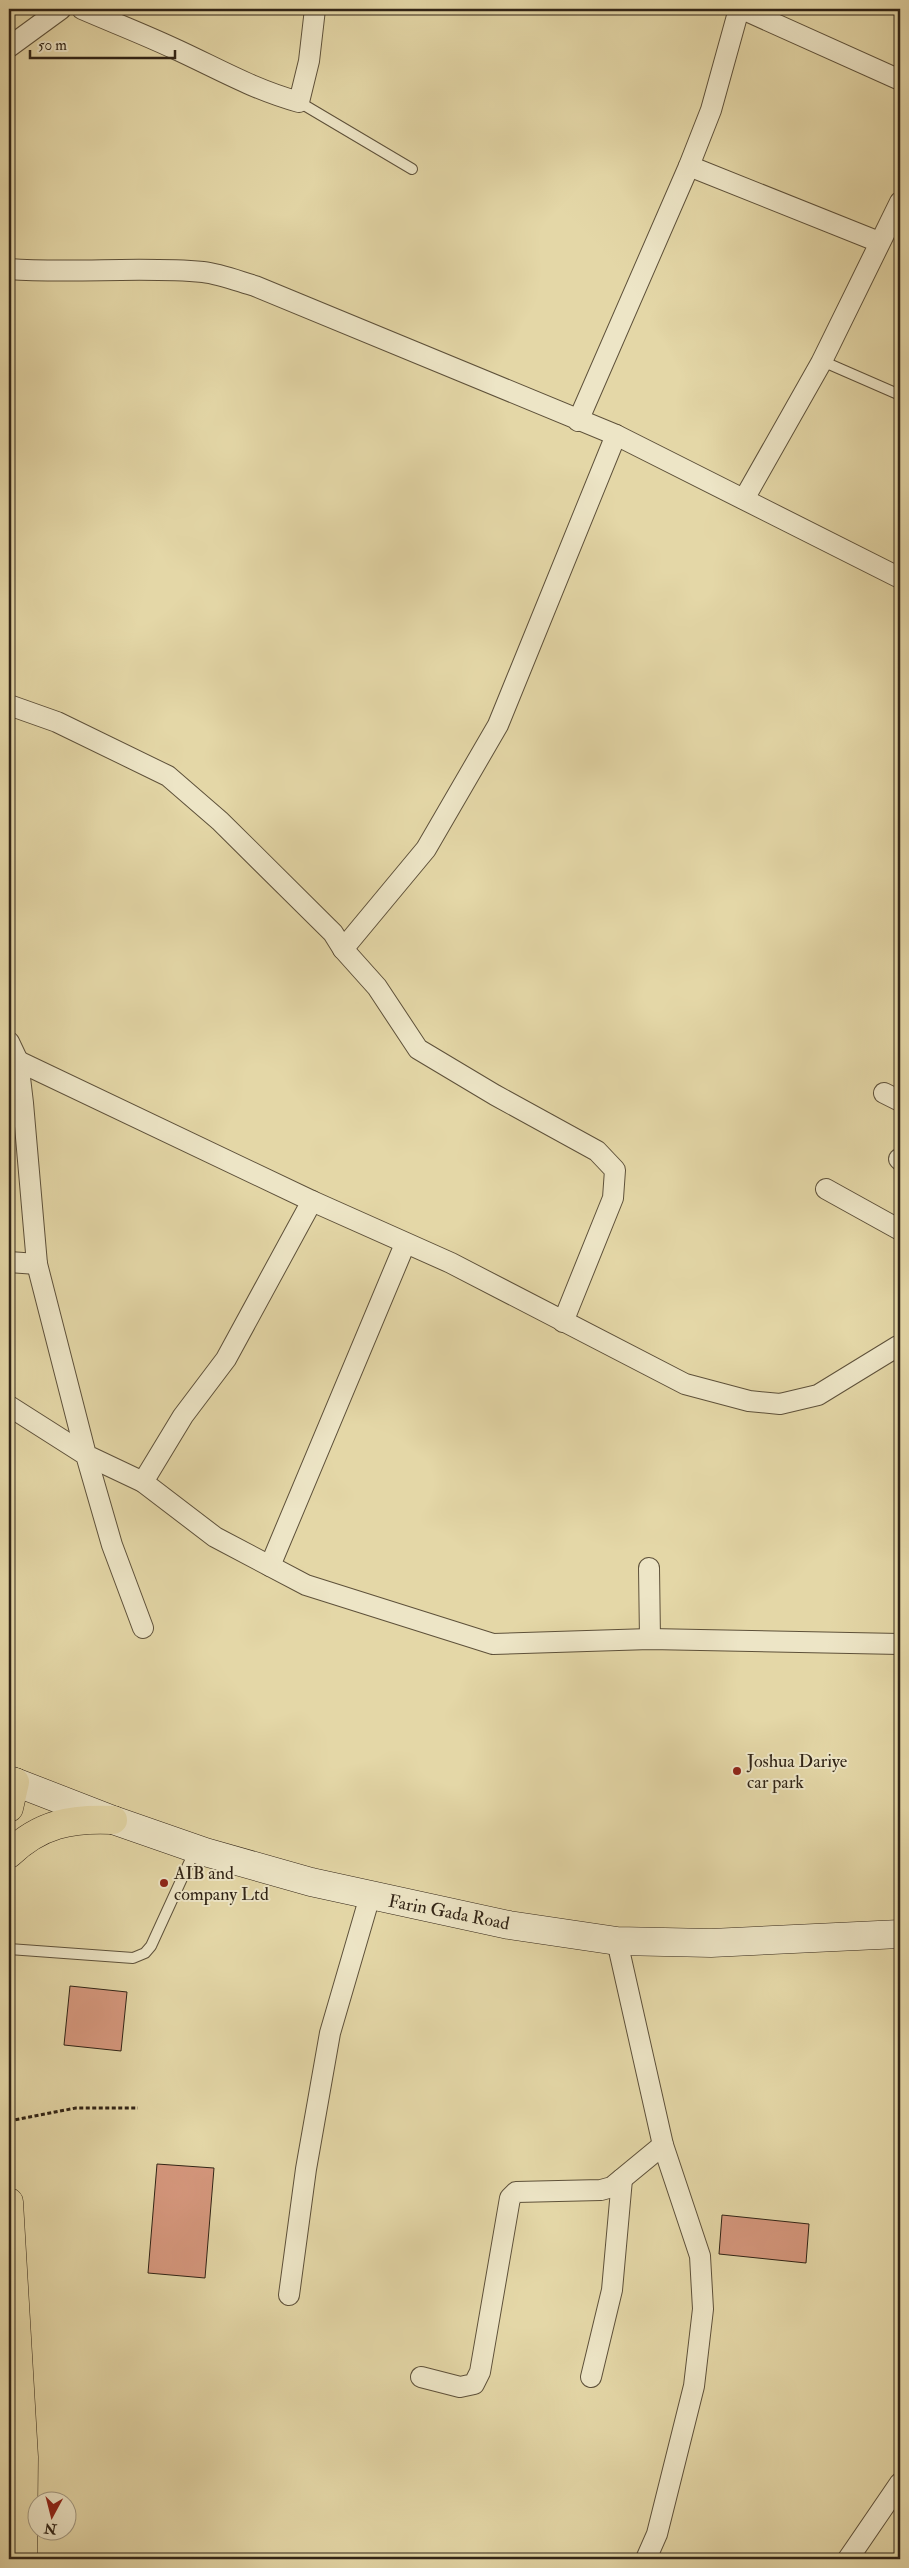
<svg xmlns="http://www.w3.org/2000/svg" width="909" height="2568" viewBox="0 0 909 2568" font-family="'IM FELL Double Pica',serif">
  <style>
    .building { fill: #d6987e; stroke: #312416 }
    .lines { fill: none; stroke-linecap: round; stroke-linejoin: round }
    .lane-casing { stroke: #5e513a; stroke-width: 12 }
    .street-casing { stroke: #5e513a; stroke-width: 22 }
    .secondary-casing { stroke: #312416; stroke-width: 29 }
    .highway-casing { stroke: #312416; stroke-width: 29 }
    .path { stroke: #312416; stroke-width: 3; stroke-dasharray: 4 2.5; stroke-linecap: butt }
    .lane { stroke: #ede5c6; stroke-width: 10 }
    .street { stroke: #ede5c6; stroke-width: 20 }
    .secondary { stroke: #ede5c6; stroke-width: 28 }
    .highway { stroke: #e4d7a7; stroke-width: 28 }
    .poi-dot { fill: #8f2418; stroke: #ede5c6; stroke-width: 2 }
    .labels { text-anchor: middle; stroke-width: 4; stroke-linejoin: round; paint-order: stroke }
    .poi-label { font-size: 18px; fill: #312416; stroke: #ede5c6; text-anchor: start }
    .street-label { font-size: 18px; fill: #312416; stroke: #ede5c6 }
  </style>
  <rect width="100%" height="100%" fill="#e4d7a7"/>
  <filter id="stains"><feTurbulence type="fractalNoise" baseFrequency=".004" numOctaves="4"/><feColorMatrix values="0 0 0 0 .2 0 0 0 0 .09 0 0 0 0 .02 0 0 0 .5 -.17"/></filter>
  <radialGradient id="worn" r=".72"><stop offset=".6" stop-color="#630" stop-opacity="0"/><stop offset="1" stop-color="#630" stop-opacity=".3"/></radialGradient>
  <g class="building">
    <polygon points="70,1986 127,1992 121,2051 64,2045"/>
    <polygon points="157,2164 214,2168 205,2278 148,2273"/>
    <polygon points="722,2215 809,2224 806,2263 719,2254"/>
  </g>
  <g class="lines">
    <defs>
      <g id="lane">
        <polyline points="299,102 412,169"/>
        <polyline points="822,361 900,395"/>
        <polyline points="9,1949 133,1958 145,1953 151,1946 195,1850"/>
      </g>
      <g id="street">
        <path d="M82,9C112,22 143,34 173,48C217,68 252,89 299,102L309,61L315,9"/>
        <polyline points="742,9 900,80"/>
        <polyline points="9,47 61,9"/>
        <polyline points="689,166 879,242"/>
        <path d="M9,269C73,274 139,266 203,272C220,274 238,281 255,286L616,435L900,578"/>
        <polyline points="578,421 689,166 711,110 739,9"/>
        <polyline points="744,499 821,363 900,202"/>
        <polyline points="9,705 57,722 168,776 220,821 333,933 343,949 377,987 418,1049 495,1095 597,1151 615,1170 613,1198 563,1322"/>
        <polyline points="343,949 426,849 498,725 616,435"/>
        <polyline points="9,1042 18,1061 23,1103 37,1264 86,1455 143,1482 215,1537 306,1585 493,1644 650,1639 900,1644"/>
        <polyline points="18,1061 312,1201 451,1263 685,1384 749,1401 780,1404 818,1395 898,1346"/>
        <polyline points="884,1093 900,1101"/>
        <polyline points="899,1159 900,1160"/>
        <polyline points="826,1189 900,1230"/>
        <polyline points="9,1262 37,1264"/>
        <polyline points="9,1406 86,1455 112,1545 143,1628"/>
        <polyline points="143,1482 183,1416 226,1359 312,1201"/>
        <polyline points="270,1566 405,1244"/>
        <polyline points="649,1568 650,1639"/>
        <polyline points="617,1941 663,2145 700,2256 703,2309 694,2386 657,2534 646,2559"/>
        <polyline points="289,2295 306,2169 330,2033 370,1896"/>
        <polyline points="421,2377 460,2387 474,2384 480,2372 510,2198 516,2192 601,2190 612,2187 663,2145"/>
        <polyline points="591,2377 612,2290 622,2179"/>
        <polyline points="848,2559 900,2483"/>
      </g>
      <polyline id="secondary" points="15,1782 113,1820 205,1852 311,1882 509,1925 617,1941 711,1943 900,1934"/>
      <g id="highway">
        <polyline points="9,1780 15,1782 9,1808"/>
        <path d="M9,1854C40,1824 71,1818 113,1820"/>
        <polyline points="9,2202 24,2457 23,2559"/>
      </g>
    </defs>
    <use href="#lane" class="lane-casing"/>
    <use href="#street" class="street-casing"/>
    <use href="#secondary" class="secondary-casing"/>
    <use href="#highway" class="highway-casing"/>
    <polyline class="path" points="9,2121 76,2108 138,2108"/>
    <use href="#lane" class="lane"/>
    <use href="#street" class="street"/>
    <use href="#secondary" class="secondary"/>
    <use href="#highway" class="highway"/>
  </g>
  <g class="poi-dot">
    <circle cx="737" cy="1771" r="5"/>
    <circle cx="164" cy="1883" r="5"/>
  </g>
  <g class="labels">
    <g class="poi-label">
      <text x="747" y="1767">Joshua Dariye<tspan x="747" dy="21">car park</tspan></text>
      <text x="174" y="1879">AIB and<tspan x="174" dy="21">company Ltd</tspan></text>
    </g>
    <g class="street-label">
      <text transform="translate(449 1912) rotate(11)" y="6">Farin Gada Road</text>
    </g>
  </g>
  <rect width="909" height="2568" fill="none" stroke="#e4d7a7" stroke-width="30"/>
  <rect x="10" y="10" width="889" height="2548" fill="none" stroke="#312416" stroke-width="2.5"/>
  <rect x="15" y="15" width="879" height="2538" fill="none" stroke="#312416"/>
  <g transform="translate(52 2516) rotate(187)"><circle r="24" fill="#ede5c6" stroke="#a29880"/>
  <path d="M0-4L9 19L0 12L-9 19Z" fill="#8f2418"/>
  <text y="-8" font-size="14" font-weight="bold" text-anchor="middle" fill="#312416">N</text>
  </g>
  <path d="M30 50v8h145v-8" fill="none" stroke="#312416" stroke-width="2.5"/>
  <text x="38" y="50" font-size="15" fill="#312416" stroke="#ede5c6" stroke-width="4" paint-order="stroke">50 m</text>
  <rect width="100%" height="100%" filter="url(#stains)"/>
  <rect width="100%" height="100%" fill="url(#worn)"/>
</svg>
